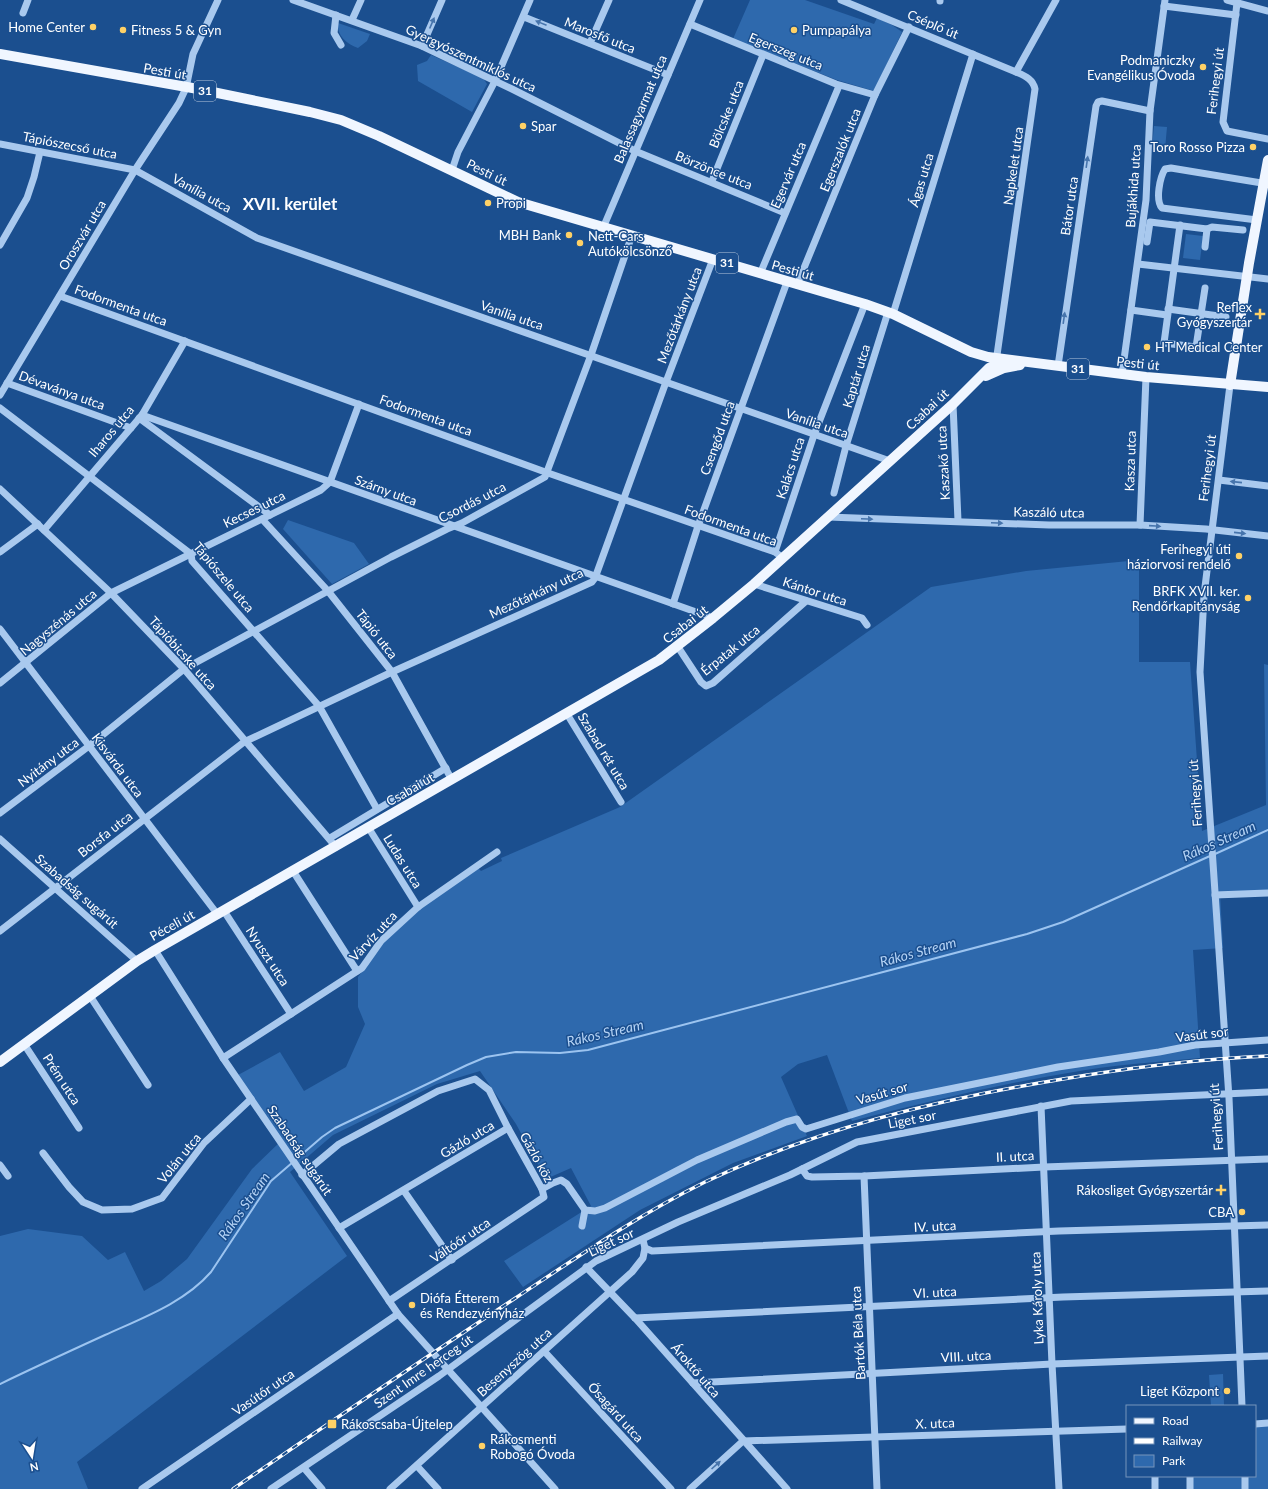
<svg xmlns="http://www.w3.org/2000/svg" width="1268" height="1489" viewBox="0 0 1268 1489" font-family="Lato,sans-serif">
  <style>
    .green { fill: #2e69ad }
    .lines { fill: none; stroke-linecap: round; stroke-linejoin: round }
    .stream { stroke: #9cc4f0; stroke-width: 2 }
    .minor { stroke: #a9c9ee; stroke-width: 7 }
    .major { stroke: #f0f6ff; stroke-width: 10 }
    .rail-casing { stroke: #fff; stroke-width: 3.5 }
    .rail { stroke: #1b4f8f; stroke-width: 2; stroke-dasharray: 6; stroke-linecap: butt }
    .oneway { fill: #4674ac }
    .poi-dot { fill: #ffd166; stroke: #1b4f8f; stroke-width: 1.5 }
    .labels { text-anchor: middle; stroke-width: 3; stroke-linejoin: round; paint-order: stroke }
    .shield { fill: #1b4f8f; stroke: #bbcadd; stroke-width: 1 }
    .shield-label { font-size: 12px; font-weight: bold; fill: #fff }
    .street-label { font-size: 13px; fill: #fff; stroke: #1b4f8f }
    .poi-label { font-size: 13px; fill: #fff; stroke: #1b4f8f; text-anchor: end }
    .water-label { font-size: 14px; font-style: italic; fill: #b5d3f5; stroke: #1b4f8f }
    .district-label { font-size: 17px; font-weight: bold; fill: #fff; stroke: #1b4f8f }
  </style>
  <rect width="100%" height="100%" fill="#1b4f8f"/>
  <g class="green">
    <polygon points="750,0 805,0 874,24 877,18 892,25 902,32 874,91 837,80 733,39"/>
    <path d="M338,23L370,34L367,41L358,48C348,45 336,35 338,23Z"/>
    <polygon points="431,55 483,78 487,84 472,112 418,81 417,65 427,61"/>
    <polygon points="1154,126 1167,127 1165,149 1152,148"/>
    <polygon points="1186,234 1203,236 1200,260 1183,258"/>
    <polygon points="288,520 354,543 369,564 332,584 283,529"/>
    <path d="M1139,560V662H1190L1202,831L1266,805L1264,664L1268,665V891L1220,893L1223,948L1193,950L1200,1058C1156,1062 1111,1065 1068,1073C995,1085 923,1103 852,1121L827,1055L798,1064L781,1077L807,1136L733,1163L640,1210L523,1287L504,1261L591,1206L571,1168L546,1179L516,1124L480,1071L437,1084L333,1135L290,1172L347,1256L77,1462L88,1489H0V1236L28,1229L82,1236L108,1260L125,1252L144,1291L161,1281L187,1259L252,1169L282,1140L238,1075L280,1052L304,1091L346,1067L365,1024L358,1007V977L383,943L418,910L478,868L481,871L502,861L501,858L620,807L931,587L1026,571Z"/>
    <polygon points="1223,1374 1224,1406 1211,1406 1209,1375"/>
    <polygon points="1268,1423 1268,1489 1190,1489 1190,1476 1255,1476 1255,1424"/>
  </g>
  <g class="lines">
    <g class="stream">
      <polyline points="1215,854 1268,830"/>
      <path d="M0,1384C35,1367 70,1351 105,1335C142,1318 184,1303 211,1272L271,1181L322,1137L335,1128L467,1065L486,1057L516,1052L560,1053L588,1050L1027,934L1063,922L1210,856"/>
    </g>
    <g class="minor">
      <polyline points="293,0 422,46 512,89 635,151 785,213"/>
      <path d="M841,0L1016,72C1025,76 1033,79 1035,89L997,355"/>
      <polyline points="1227,0 1268,11"/>
      <polyline points="940,1 940,0"/>
      <polyline points="1237,3 1223,122 1227,131 1268,139"/>
      <polyline points="1164,6 1236,15"/>
      <polyline points="23,13 28,0"/>
      <polyline points="336,15 334,33 341,45"/>
      <polyline points="524,17 668,75"/>
      <polyline points="352,20 361,0"/>
      <polyline points="690,24 836,84 875,95"/>
      <polyline points="590,43 609,0"/>
      <polyline points="422,46 442,0"/>
      <polyline points="1016,72 1056,0"/>
      <polyline points="0,144 135,170 257,238 890,461"/>
      <polyline points="452,170 458,152 495,81 530,0"/>
      <polyline points="712,181 763,55"/>
      <path d="M1257,220L1162,208C1155,200 1160,177 1165,169L1171,168L1268,184"/>
      <polyline points="1180,225 1164,343 1196,347 1205,288"/>
      <polyline points="603,228 700,0"/>
      <polyline points="1147,242 1150,222 1207,229 1212,227 1243,230"/>
      <polyline points="0,245 27,198 34,177 40,152"/>
      <polyline points="1205,247 1207,229"/>
      <polyline points="1138,264 1268,279"/>
      <polyline points="760,274 839,86"/>
      <polyline points="797,285 875,95 909,27"/>
      <polyline points="60,296 548,473 775,552 783,558"/>
      <polyline points="1168,309 1226,317"/>
      <polyline points="1131,310 1167,315"/>
      <polyline points="893,314 973,54"/>
      <polyline points="1058,366 1096,106 1098,102 1102,101 1150,111"/>
      <polyline points="1122,374 1146,200 1150,111 1165,0"/>
      <polyline points="7,383 131,428"/>
      <polyline points="1230,385 1204,595 1200,672 1229,1098 1242,1406"/>
      <polyline points="0,395 135,170 179,103 186,88 193,54 218,0"/>
      <polyline points="953,404 958,521"/>
      <polyline points="0,408 191,554 192,561 319,706 377,809"/>
      <polyline points="142,415 713,618"/>
      <polyline points="139,418 270,515"/>
      <polyline points="1219,480 1268,486"/>
      <polyline points="0,489 111,593 184,669 336,847"/>
      <polyline points="834,493 846,446 888,312"/>
      <polyline points="828,517 1049,525 1140,525 1206,529 1268,536"/>
      <polyline points="262,519 328,591 392,672 452,780"/>
      <polyline points="1140,525 1146,377"/>
      <polyline points="44,530 142,415 185,341"/>
      <polyline points="0,552 38,524"/>
      <polyline points="775,552 814,435 865,304"/>
      <polyline points="754,584 862,618 867,625"/>
      <polyline points="673,604 698,526 787,282"/>
      <polyline points="0,629 218,915"/>
      <polyline points="678,647 701,682 706,686 713,683 806,601"/>
      <polyline points="0,683 111,593 321,490 330,482 359,404"/>
      <polyline points="567,714 621,802"/>
      <polyline points="0,813 89,746 184,669 391,557 447,529 462,523 545,477 591,355 632,235"/>
      <polyline points="368,827 418,907"/>
      <polyline points="330,838 446,768"/>
      <polyline points="0,839 137,961"/>
      <polyline points="293,871 357,971"/>
      <polyline points="1215,895 1268,893"/>
      <polyline points="224,911 291,1014"/>
      <polyline points="0,931 244,742 392,672 592,582 595,578 666,382 713,259"/>
      <polyline points="155,950 223,1058 398,1314 555,1489"/>
      <polyline points="90,996 148,1085"/>
      <polyline points="24,1044 79,1128"/>
      <polyline points="223,1058 362,968 381,941 418,907 497,852"/>
      <polyline points="1041,1106 1052,1364 1059,1489"/>
      <polyline points="43,1153 69,1187 83,1202 102,1210 132,1209 162,1198 204,1143 251,1099"/>
      <polyline points="0,1165 8,1176"/>
      <polyline points="802,1169 807,1176 812,1177 864,1176 1044,1167 1268,1159"/>
      <polyline points="302,1175 339,1144 438,1091 475,1079 489,1090 508,1128 542,1189 544,1197 389,1301"/>
      <polyline points="864,1176 877,1489"/>
      <polyline points="542,1189 553,1183 561,1180 567,1184 585,1210 595,1211 605,1208 697,1160 786,1122 797,1119 802,1127 806,1129 905,1098 1058,1067 1159,1052 1195,1045 1268,1040"/>
      <polyline points="404,1191 452,1260"/>
      <polyline points="582,1226 585,1210"/>
      <polyline points="339,1228 508,1128"/>
      <polyline points="643,1240 645,1248 652,1251 1059,1231 1268,1225"/>
      <polyline points="586,1267 635,1318 787,1489"/>
      <polyline points="635,1318 1063,1297 1268,1291"/>
      <polyline points="544,1351 671,1489"/>
      <polyline points="693,1383 1052,1364 1268,1356"/>
      <polyline points="1255,1424 1268,1423"/>
      <polyline points="417,1466 438,1489"/>
      <polyline points="304,1468 322,1489"/>
      <polyline points="1155,1476 1155,1489"/>
      <polyline points="1190,1476 1190,1489"/>
      <polyline points="1245,1476 1245,1489"/>
      <polyline points="142,1489 398,1314"/>
      <polyline points="271,1489 439,1376 596,1261 678,1222 790,1175 857,1142 1071,1101 1268,1092"/>
      <polyline points="390,1489 632,1272 643,1258 645,1248"/>
      <polyline points="690,1489 743,1441 1127,1429"/>
    </g>
    <g class="major">
      <polyline points="0,54 198,89 310,112 341,120 379,136 518,202 865,304 893,314 971,352 988,357 1146,377 1268,387"/>
      <polyline points="986,376 1004,368 1020,365"/>
      <polyline points="1230,385 1249,263 1268,160"/>
      <polyline points="0,1062 137,961 155,950 659,660 713,618 754,584 953,404 989,368 1005,360"/>
    </g>
    <defs>
      <path id="rail" d="M233,1489C326,1425 420,1361 514,1299C576,1258 638,1215 705,1182C816,1129 936,1100 1057,1080C1127,1068 1197,1059 1268,1056"/>
    </defs>
    <use href="#rail" class="rail-casing"/>
    <use href="#rail" class="rail"/>
  </g>
  <defs><path id="oneway-solid" d="M-6-.8H1V-3.2L6.5 0L1 3.2V.8H-6Z"/></defs>
  <g class="oneway">
    <use href="#oneway-solid" transform="translate(432 23) rotate(-67)"/>
    <use href="#oneway-solid" transform="translate(541 23) rotate(-158)"/>
    <use href="#oneway-solid" transform="translate(1087 162) rotate(-82)"/>
    <use href="#oneway-solid" transform="translate(1064 318) rotate(-82)"/>
    <use href="#oneway-solid" transform="translate(1236 482) rotate(-174)"/>
    <use href="#oneway-solid" transform="translate(867 519) rotate(2)"/>
    <use href="#oneway-solid" transform="translate(997 523) rotate(2)"/>
    <use href="#oneway-solid" transform="translate(1155 526) rotate(4)"/>
    <use href="#oneway-solid" transform="translate(1240 533) rotate(6)"/>
    <use href="#oneway-solid" transform="translate(716 1465) rotate(-42)"/>
  </g>
  <g class="poi-dot">
    <circle cx="93" cy="27" r="4"/>
    <circle cx="123" cy="30" r="4"/>
    <circle cx="794" cy="30" r="4"/>
    <circle cx="1203" cy="67" r="4"/>
    <circle cx="523" cy="126" r="4"/>
    <circle cx="1253" cy="147" r="4"/>
    <circle cx="488" cy="203" r="4"/>
    <circle cx="569" cy="235" r="4"/>
    <circle cx="580" cy="243" r="4"/>
    <path d="M1258 308h4v4h4v4h-4v4h-4v-4h-4v-4h4z"/>
    <circle cx="1147" cy="347" r="4"/>
    <circle cx="1239" cy="556" r="4"/>
    <circle cx="1248" cy="598" r="4"/>
    <path d="M1219 1184h4v4h4v4h-4v4h-4v-4h-4v-4h4z"/>
    <circle cx="1242" cy="1212" r="4"/>
    <circle cx="412" cy="1305" r="4"/>
    <circle cx="1227" cy="1391" r="4"/>
    <rect x="327" y="1419" width="10" height="10" rx="2"/>
    <circle cx="482" cy="1446" r="4"/>
  </g>
  <g class="labels">
    <g class="shield">
      <rect x="194" y="81" width="22" height="20" rx="3"/>
      <rect x="716" y="253" width="22" height="20" rx="3"/>
      <rect x="1067" y="359" width="22" height="20" rx="3"/>
    </g>
    <g class="shield-label">
      <text x="205" y="95">31</text>
      <text x="727" y="267">31</text>
      <text x="1078" y="373">31</text>
    </g>
    <g class="street-label">
      <text transform="translate(933 24) rotate(23)" y="5">Cséplő út</text>
      <text transform="translate(600 35) rotate(22)" y="5">Marosfő utca</text>
      <text transform="translate(786 51) rotate(22)" y="5">Egerszeg utca</text>
      <text transform="translate(471 58) rotate(25)" y="5">Gyergyószentmiklós utca</text>
      <text transform="translate(165 71) rotate(10)" y="5">Pesti út</text>
      <text transform="translate(1215 81) rotate(-83)" y="5">Ferihegyi út</text>
      <text transform="translate(640 109) rotate(-67)" y="5">Balassagyarmat utca</text>
      <text transform="translate(726 114) rotate(-68)" y="5">Bölcske utca</text>
      <text transform="translate(70 145) rotate(11)" y="5">Tápiószecső utca</text>
      <text transform="translate(840 150) rotate(-68)" y="5">Egerszalók utca</text>
      <text transform="translate(1013 166) rotate(-82)" y="5">Napkelet utca</text>
      <text transform="translate(714 170) rotate(22)" y="5">Börzönce utca</text>
      <text transform="translate(487 172) rotate(26)" y="5">Pesti út</text>
      <text transform="translate(788 175) rotate(-67)" y="5">Egervár utca</text>
      <text transform="translate(921 180) rotate(-73)" y="5">Ágas utca</text>
      <text transform="translate(1133 186) rotate(-86)" y="5">Bujákhida utca</text>
      <text transform="translate(202 193) rotate(29)" y="5">Vanília utca</text>
      <text transform="translate(1069 206) rotate(-82)" y="5">Bátor utca</text>
      <text transform="translate(82 235) rotate(-59)" y="5">Oroszvár utca</text>
      <text transform="translate(793 270) rotate(16)" y="5">Pesti út</text>
      <text transform="translate(121 305) rotate(20)" y="5">Fodormenta utca</text>
      <text transform="translate(512 315) rotate(19)" y="5">Vanília utca</text>
      <text transform="translate(679 315) rotate(-69)" y="5">Mezőtárkány utca</text>
      <text transform="translate(1138 363) rotate(6)" y="5">Pesti út</text>
      <text transform="translate(856 376) rotate(-73)" y="5">Kaptár utca</text>
      <text transform="translate(62 390) rotate(20)" y="5">Dévaványa utca</text>
      <text transform="translate(927 409) rotate(-43)" y="5">Csabai út</text>
      <text transform="translate(426 415) rotate(20)" y="5">Fodormenta utca</text>
      <text transform="translate(817 423) rotate(19)" y="5">Vanília utca</text>
      <text transform="translate(111 431) rotate(-50)" y="5">Iharos utca</text>
      <text transform="translate(717 438) rotate(-70)" y="5">Csengőd utca</text>
      <text transform="translate(1130 461) rotate(-88)" y="5">Kasza utca</text>
      <text transform="translate(943 463) rotate(-93)" y="5">Kaszakő utca</text>
      <text transform="translate(790 468) rotate(-72)" y="5">Kalács utca</text>
      <text transform="translate(1207 468) rotate(-83)" y="5">Ferihegyi út</text>
      <text transform="translate(386 490) rotate(20)" y="5">Szárny utca</text>
      <text transform="translate(472 502) rotate(-27)" y="5">Csordás utca</text>
      <text transform="translate(254 509) rotate(-26)" y="5">Kecses utca</text>
      <text transform="translate(1049 512) rotate(1)" y="5">Kaszáló utca</text>
      <text transform="translate(731 525) rotate(20)" y="5">Fodormenta utca</text>
      <text transform="translate(224 577) rotate(50)" y="5">Tápiószele utca</text>
      <text transform="translate(815 591) rotate(18)" y="5">Kántor utca</text>
      <text transform="translate(536 593) rotate(-25)" y="5">Mezőtárkány utca</text>
      <text transform="translate(58 622) rotate(-40)" y="5">Nagyszénás utca</text>
      <text transform="translate(685 624) rotate(-38)" y="5">Csabai út</text>
      <text transform="translate(377 634) rotate(52)" y="5">Tápió utca</text>
      <text transform="translate(730 650) rotate(-39)" y="5">Érpatak utca</text>
      <text transform="translate(183 653) rotate(48)" y="5">Tápióbicske utca</text>
      <text transform="translate(604 751) rotate(59)" y="5">Szabad rét utca</text>
      <text transform="translate(48 762) rotate(-37)" y="5">Nyitány utca</text>
      <text transform="translate(118 765) rotate(53)" y="5">Kisvárda utca</text>
      <text transform="translate(410 789) rotate(-30)" y="5">Csabai út</text>
      <text transform="translate(1195 793) rotate(-94)" y="5">Ferihegyi út</text>
      <text transform="translate(105 834) rotate(-38)" y="5">Borsfa utca</text>
      <text transform="translate(403 861) rotate(58)" y="5">Ludas utca</text>
      <text transform="translate(77 891) rotate(41)" y="5">Szabadság sugárút</text>
      <text transform="translate(172 925) rotate(-29)" y="5">Péceli út</text>
      <text transform="translate(373 936) rotate(-47)" y="5">Várvíz utca</text>
      <text transform="translate(268 956) rotate(57)" y="5">Nyuszt utca</text>
      <text transform="translate(1202 1034) rotate(-7)" y="5">Vasút sor</text>
      <text transform="translate(62 1079) rotate(57)" y="5">Prém utca</text>
      <text transform="translate(882 1093) rotate(-16)" y="5">Vasút sor</text>
      <text transform="translate(1216 1117) rotate(-94)" y="5">Ferihegyi út</text>
      <text transform="translate(912 1119) rotate(-11)" y="5">Liget sor</text>
      <text transform="translate(467 1139) rotate(-31)" y="5">Gázló utca</text>
      <text transform="translate(300 1150) rotate(56)" y="5">Szabadság sugárút</text>
      <text transform="translate(1015 1156) rotate(-3)" y="5">II. utca</text>
      <text transform="translate(537 1157) rotate(61)" y="5">Gázló köz</text>
      <text transform="translate(179 1158) rotate(-51)" y="5">Volán utca</text>
      <text transform="translate(935 1226) rotate(-3)" y="5">IV. utca</text>
      <text transform="translate(460 1240) rotate(-34)" y="5">Váltóőr utca</text>
      <text transform="translate(611 1242) rotate(-25)" y="5">Liget sor</text>
      <text transform="translate(935 1292) rotate(-3)" y="5">VI. utca</text>
      <text transform="translate(1037 1298) rotate(-92)" y="5">Lyka Károly utca</text>
      <text transform="translate(858 1333) rotate(-93)" y="5">Bartók Béla utca</text>
      <text transform="translate(966 1356) rotate(-3)" y="5">VIII. utca</text>
      <text transform="translate(514 1362) rotate(-42)" y="5">Besenyszög utca</text>
      <text transform="translate(696 1370) rotate(49)" y="5">Ároktő utca</text>
      <text transform="translate(423 1371) rotate(-35)" y="5">Szent Imre herceg út</text>
      <text transform="translate(263 1392) rotate(-34)" y="5">Vasútőr utca</text>
      <text transform="translate(616 1412) rotate(48)" y="5">Ősagárd utca</text>
      <text transform="translate(935 1423) rotate(-2)" y="5">X. utca</text>
    </g>
    <g class="poi-label">
      <text x="85" y="32">Home Center</text>
      <text x="131" y="35" text-anchor="start">Fitness 5 &amp; Gyn</text>
      <text x="802" y="35" text-anchor="start">Pumpapálya</text>
      <text x="1195" y="65">Podmaniczky<tspan x="1195" dy="15">Evangélikus Óvoda</tspan></text>
      <text x="531" y="131" text-anchor="start">Spar</text>
      <text x="1245" y="152">Toro Rosso Pizza</text>
      <text x="496" y="208" text-anchor="start">Propi</text>
      <text x="561" y="240">MBH Bank</text>
      <text x="588" y="241" text-anchor="start">Nett-Cars<tspan x="588" dy="15">Autókölcsönző</tspan></text>
      <text x="1252" y="312">Reflex<tspan x="1252" dy="15">Gyógyszertár</tspan></text>
      <text x="1155" y="352" text-anchor="start">HT Medical Center</text>
      <text x="1231" y="554">Ferihegyi úti<tspan x="1231" dy="15">háziorvosi rendelő</tspan></text>
      <text x="1240" y="596">BRFK XVII. ker.<tspan x="1240" dy="15">Rendőrkapitányság</tspan></text>
      <text x="1213" y="1195">Rákosliget Gyógyszertár</text>
      <text x="1234" y="1217">CBA</text>
      <text x="420" y="1303" text-anchor="start">Diófa Étterem<tspan x="420" dy="15">és Rendezvényház</tspan></text>
      <text x="1219" y="1396">Liget Központ</text>
      <text x="341" y="1429" text-anchor="start">Rákoscsaba-Újtelep</text>
      <text x="490" y="1444" text-anchor="start">Rákosmenti<tspan x="490" dy="15">Robogó Óvoda</tspan></text>
    </g>
    <g class="water-label">
      <text transform="translate(1219 841) rotate(-24)" y="5">Rákos Stream</text>
      <text transform="translate(918 952) rotate(-15)" y="5">Rákos Stream</text>
      <text transform="translate(605 1033) rotate(-13)" y="5">Rákos Stream</text>
      <text transform="translate(244 1206) rotate(-55)" y="5">Rákos Stream</text>
    </g>
    <g class="district-label">
      <text x="290" y="210">XVII. kerület</text>
    </g>
  </g>
  <rect x="1126" y="1405" width="130" height="72" fill="#1b4f8f" stroke="#7695bc"/>
  <rect x="1134" y="1418" width="20" height="6" fill="#f0f6ff" stroke="#7695bc"/>
  <text x="1162" y="1425" font-size="12" fill="#ffffff">Road</text>
  <rect x="1134" y="1438" width="20" height="6" fill="#ffffff" stroke="#7695bc"/>
  <text x="1162" y="1445" font-size="12" fill="#ffffff">Railway</text>
  <rect x="1134" y="1455" width="20" height="12" fill="#2e69ad" stroke="#7695bc"/>
  <text x="1162" y="1465" font-size="12" fill="#ffffff">Park</text>
  <g transform="translate(32 1457) rotate(168)" stroke="#1b4f8f" stroke-width="3" paint-order="stroke">
  <path d="M0-3L7 15L0 10L-7 15Z" fill="#ffffff"/>
  <text y="-6" font-size="11" font-weight="bold" text-anchor="middle" fill="#ffffff">N</text>
  </g>
</svg>
